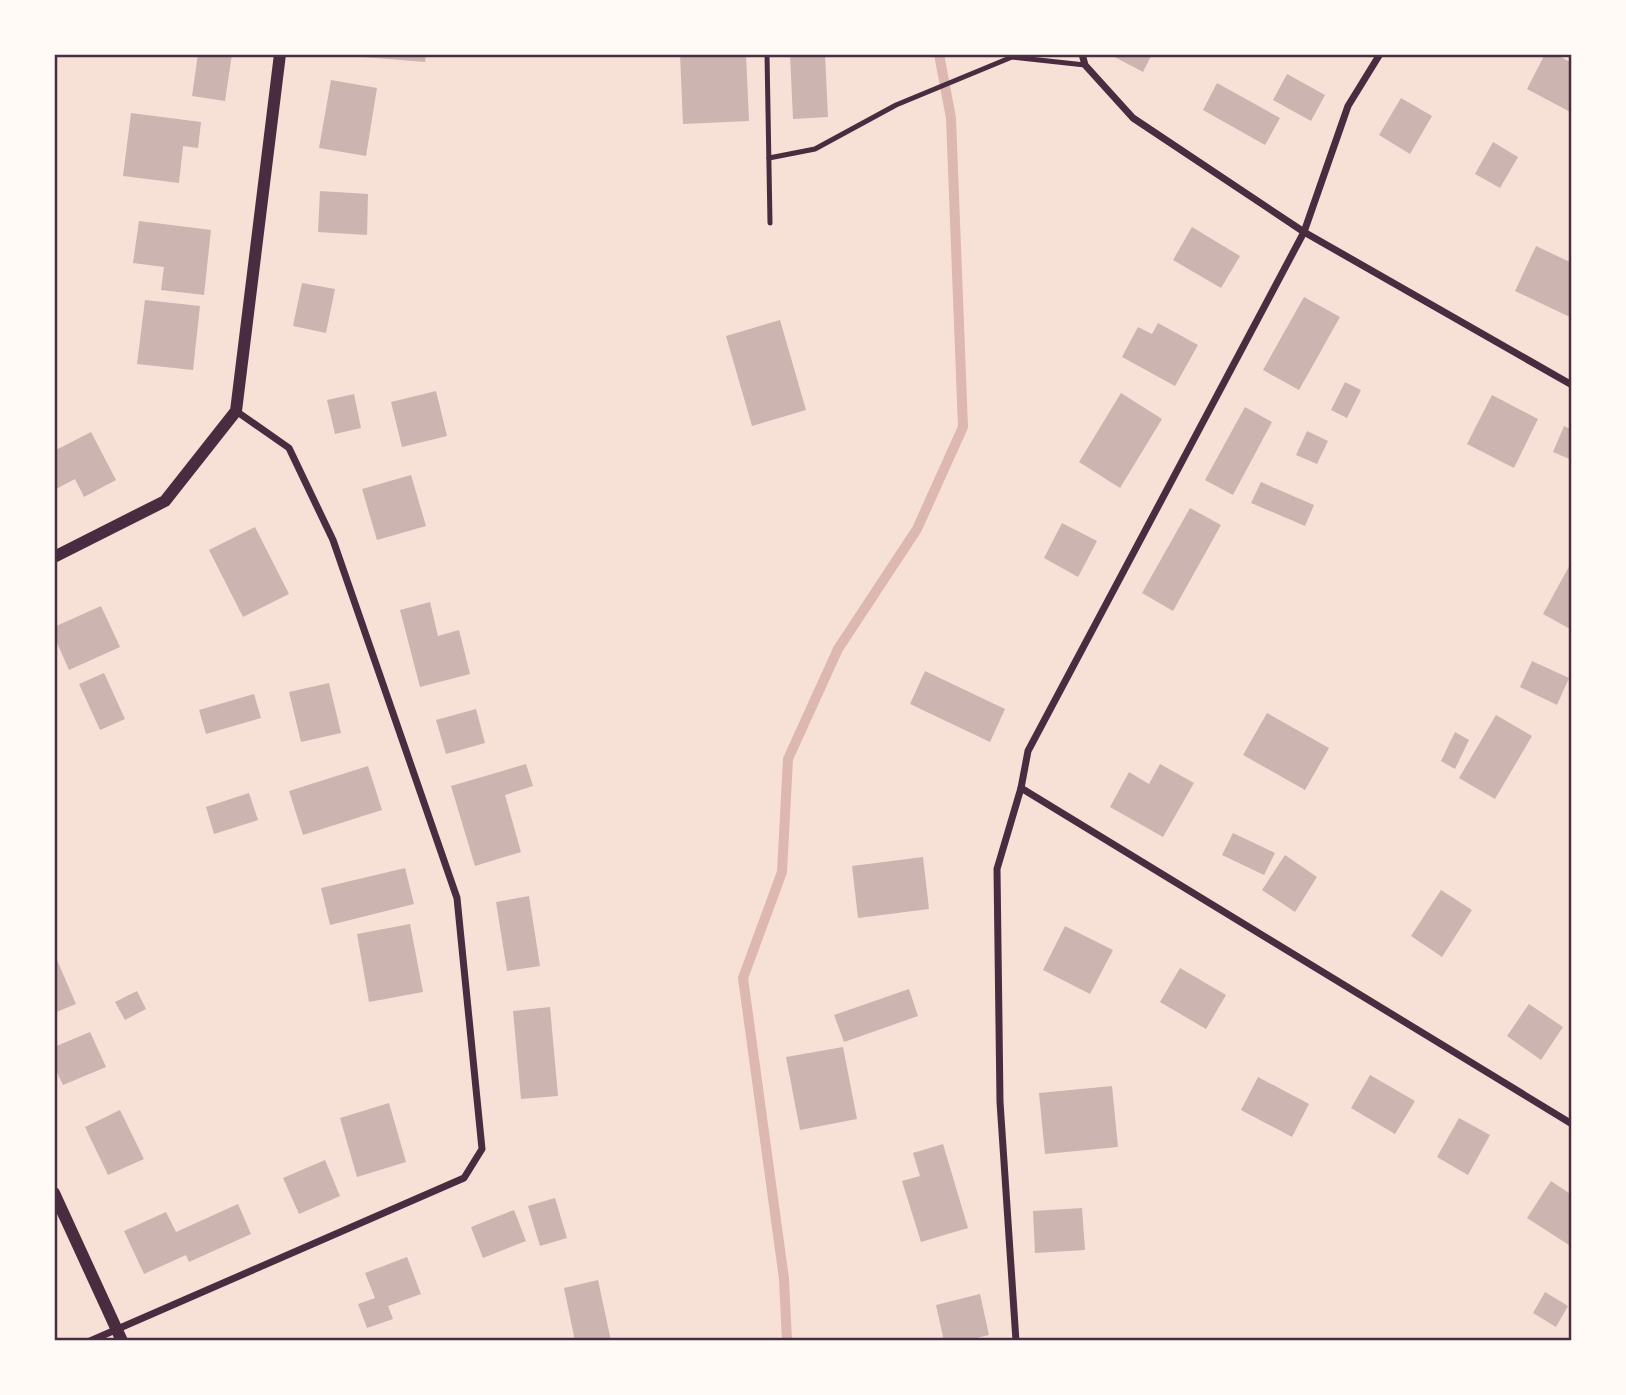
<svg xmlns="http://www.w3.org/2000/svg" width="1626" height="1395" viewBox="0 0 1626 1395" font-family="'Roboto Condensed',sans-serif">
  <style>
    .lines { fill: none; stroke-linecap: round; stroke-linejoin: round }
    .stream { stroke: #dcb8b0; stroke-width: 10 }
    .building { fill: #ccb4b1 }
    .service { stroke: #4a2c40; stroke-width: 5 }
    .minor { stroke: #4a2c40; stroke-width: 7 }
    .tertiary { stroke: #4a2c40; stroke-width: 12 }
    .neatline { fill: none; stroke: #4a2c40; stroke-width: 2.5 }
  </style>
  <rect width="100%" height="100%" fill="#f7e1d7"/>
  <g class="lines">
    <polyline class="stream" points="787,1341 784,1279 743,978 782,872 788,759 838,649 917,529 963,427 951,118 939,54"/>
  </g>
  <g class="building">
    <polygon points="198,54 232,54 225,101 192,96"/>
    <polygon points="363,54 426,54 425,62 363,57"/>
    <polygon points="680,54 746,54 749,121 683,124"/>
    <polygon points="790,54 825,54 828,117 793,119"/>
    <polygon points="1109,54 1152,54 1143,72"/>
    <polygon points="1545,54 1555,54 1572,63 1572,113 1527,89"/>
    <polygon points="1287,74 1325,95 1311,121 1273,100"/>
    <polygon points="331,80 377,88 366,156 319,148"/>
    <polygon points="1217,83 1280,118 1265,145 1203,110"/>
    <polygon points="1401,98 1432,116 1410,154 1379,135"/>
    <polygon points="131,113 201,122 198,148 183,146 179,183 123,176"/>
    <polygon points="1493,142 1518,157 1500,188 1475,174"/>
    <polygon points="320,191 368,194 367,235 318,232"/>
    <polygon points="139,221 211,230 204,295 161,290 164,267 133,263"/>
    <polygon points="1192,227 1240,256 1221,288 1173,260"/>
    <polygon points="1536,246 1572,263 1572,318 1515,291"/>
    <polygon points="302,283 335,289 326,333 293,326"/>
    <polygon points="1304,297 1340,317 1299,390 1263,370"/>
    <polygon points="145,300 200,306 193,370 137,364"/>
    <polygon points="780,320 806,410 752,426 726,336"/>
    <polygon points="1158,323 1198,345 1175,386 1122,357 1138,327 1152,334"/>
    <polygon points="1345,382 1361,390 1347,418 1331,410"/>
    <polygon points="436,391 447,436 402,447 391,402"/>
    <polygon points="1121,393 1162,419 1120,488 1079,462"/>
    <polygon points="354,394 361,428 335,434 327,400"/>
    <polygon points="1492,395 1538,419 1514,468 1467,444"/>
    <polygon points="1245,407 1272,422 1233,495 1205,480"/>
    <polygon points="1564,426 1572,430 1572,460 1553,452"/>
    <polygon points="1307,431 1328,441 1317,464 1296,455"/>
    <polygon points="91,432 116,480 84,497 75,479 54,490 54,451"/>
    <polygon points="411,475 426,526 377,540 362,489"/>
    <polygon points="1261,482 1314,505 1305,526 1251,503"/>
    <polygon points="1190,508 1221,525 1173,611 1142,593"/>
    <polygon points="1062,523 1097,541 1078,577 1044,558"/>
    <polygon points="255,527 289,594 243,617 209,550"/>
    <polygon points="1572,561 1572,630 1543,614"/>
    <polygon points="430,602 438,636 459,630 470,674 420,687 400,610"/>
    <polygon points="101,606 120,647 69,670 54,636 54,627"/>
    <polygon points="1532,661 1569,678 1557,705 1520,687"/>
    <polygon points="925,671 1005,709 990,742 910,704"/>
    <polygon points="104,673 125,719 100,730 79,684"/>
    <polygon points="329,683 341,733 301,742 289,692"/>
    <polygon points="254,694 261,718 206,734 199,710"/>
    <polygon points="476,709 485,743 446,754 436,720"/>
    <polygon points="1267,713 1329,748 1305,790 1243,755"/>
    <polygon points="1496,715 1532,736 1495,799 1459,778"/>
    <polygon points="1455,732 1469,740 1455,769 1441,761"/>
    <polygon points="526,764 533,786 505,795 521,852 475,866 451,786"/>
    <polygon points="1160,764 1194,783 1163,837 1110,807 1129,772 1149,784"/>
    <polygon points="368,766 382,810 303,835 289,791"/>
    <polygon points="249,793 258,820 214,834 206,807"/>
    <polygon points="1233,833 1275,853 1264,875 1222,855"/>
    <polygon points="1285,855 1317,877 1295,912 1262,890"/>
    <polygon points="923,857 929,909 858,918 852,866"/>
    <polygon points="405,868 414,904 330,925 321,888"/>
    <polygon points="1441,890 1472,910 1442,957 1411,936"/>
    <polygon points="529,896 540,966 507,971 496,902"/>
    <polygon points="410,924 423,992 369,1002 357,934"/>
    <polygon points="1065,926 1113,950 1090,994 1043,970"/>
    <polygon points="54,953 76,1004 54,1013"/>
    <polygon points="1180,968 1226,995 1206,1029 1160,1002"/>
    <polygon points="909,989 918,1016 844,1042 834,1015"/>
    <polygon points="137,991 146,1009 125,1020 115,1002"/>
    <polygon points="1529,1004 1563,1027 1541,1060 1507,1036"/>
    <polygon points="550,1007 558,1096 521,1099 513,1011"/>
    <polygon points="90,1032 106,1067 63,1085 54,1066 54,1047"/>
    <polygon points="843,1047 857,1119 800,1130 786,1057"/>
    <polygon points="1370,1075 1415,1101 1395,1134 1351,1108"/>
    <polygon points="1258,1077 1309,1104 1292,1137 1241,1110"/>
    <polygon points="1112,1086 1118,1147 1045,1154 1039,1093"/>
    <polygon points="389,1103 406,1162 357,1177 340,1118"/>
    <polygon points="120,1110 144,1159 108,1175 85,1127"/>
    <polygon points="1459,1118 1490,1135 1468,1175 1437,1157"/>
    <polygon points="943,1144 968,1228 921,1242 902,1181 920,1176 913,1153"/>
    <polygon points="325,1160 340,1196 299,1214 283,1178"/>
    <polygon points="1551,1181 1572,1195 1572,1247 1527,1218"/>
    <polygon points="555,1198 567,1238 540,1246 528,1206"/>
    <polygon points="238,1204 251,1234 189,1262 186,1255 144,1274 124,1231 166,1212 176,1232"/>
    <polygon points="1082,1208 1085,1250 1035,1253 1033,1211"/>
    <polygon points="514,1210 526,1241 483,1258 471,1227"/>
    <polygon points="407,1257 421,1294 388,1306 393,1319 367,1328 358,1304 375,1298 365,1273"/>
    <polygon points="598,1280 611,1341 575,1341 564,1288"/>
    <polygon points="1545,1292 1568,1306 1556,1327 1533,1313"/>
    <polygon points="980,1294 989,1335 964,1341 944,1341 936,1305"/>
  </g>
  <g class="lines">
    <g class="service">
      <polyline points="767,54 770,223"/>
      <polyline points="769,158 815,149 896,105 1012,57 1085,65"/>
    </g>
    <g class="minor">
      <polyline points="1082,54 1085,65 1133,118 1304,232 1572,385"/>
      <polyline points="1021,788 1572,1124"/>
      <polyline points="90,1341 464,1178 482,1149 457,898 333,540 289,448 236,411"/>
      <polyline points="1016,1341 1000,1102 997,869 1021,788 1028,751 1304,232 1348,106 1380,54"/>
    </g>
    <g class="tertiary">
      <polyline points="54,557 165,501 236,411 280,54"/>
      <polyline points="54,1193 122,1341"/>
    </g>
  </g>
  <rect width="1626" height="1395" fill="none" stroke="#fffaf5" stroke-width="112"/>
  <rect x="56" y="56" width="1514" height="1283" class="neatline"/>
</svg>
